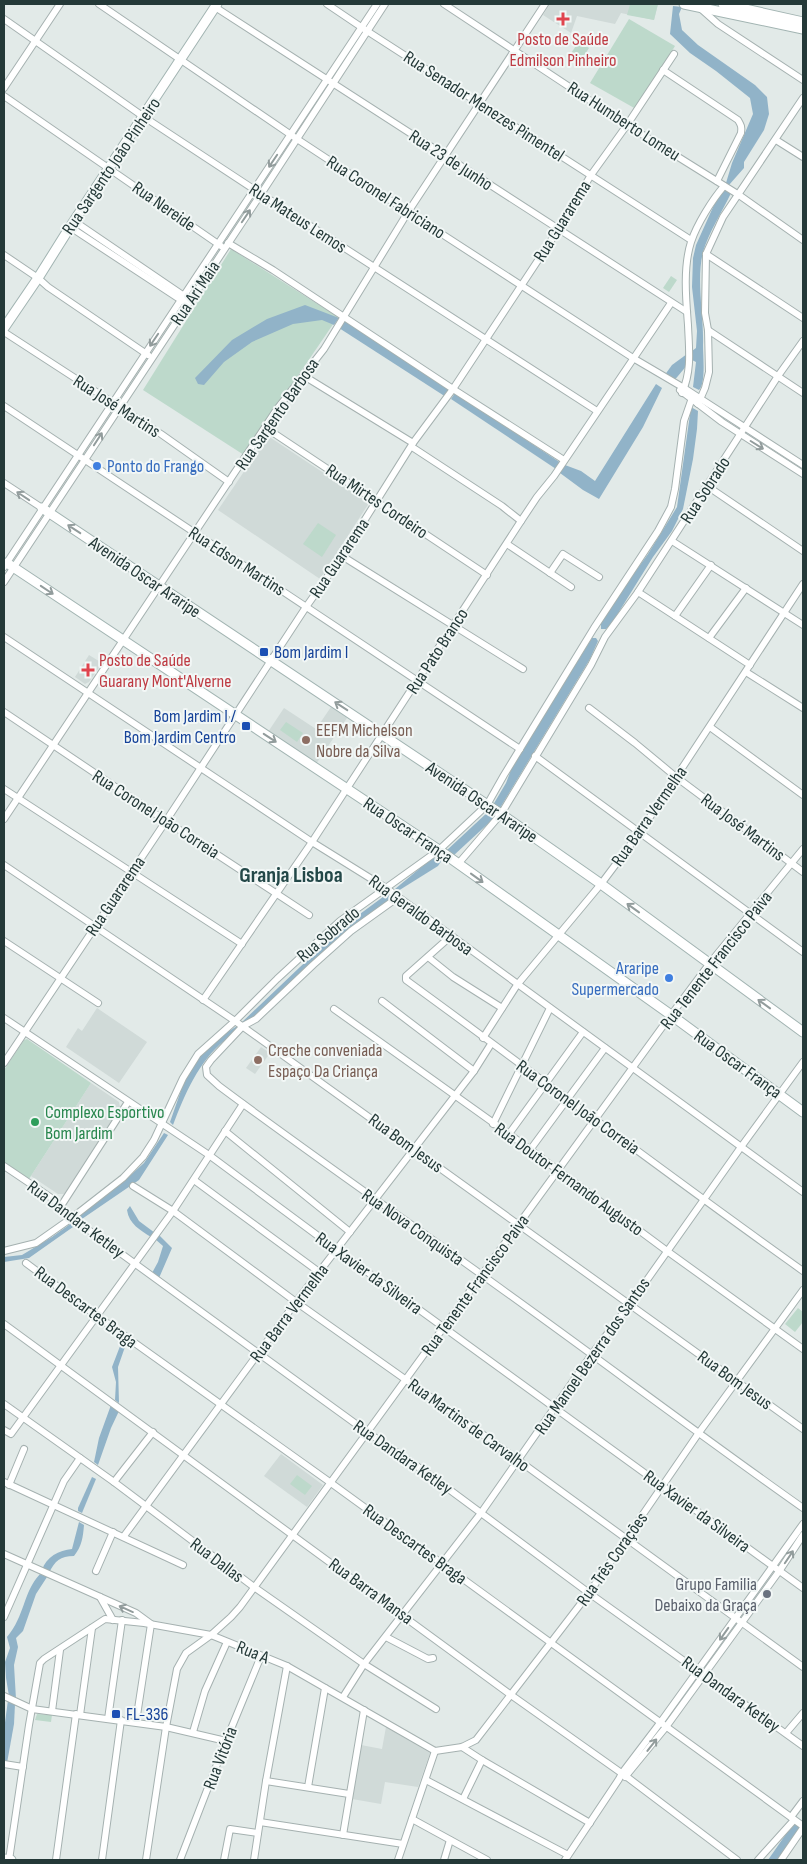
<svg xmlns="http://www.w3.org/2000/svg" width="807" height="1864" viewBox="0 0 807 1864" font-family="'Sofia Sans Condensed',sans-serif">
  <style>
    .built { fill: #d0dad8 }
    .green { fill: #bdd9cb }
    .water { fill: #91b3c8 }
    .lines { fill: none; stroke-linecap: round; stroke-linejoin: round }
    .street-casing { stroke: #a5b1b0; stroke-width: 8 }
    .secondary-casing { stroke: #a2b4b2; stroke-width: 11 }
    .street { stroke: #fff; stroke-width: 6 }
    .secondary { stroke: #fff; stroke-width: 9 }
    .oneway { stroke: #929c9c }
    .health-dot { fill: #e0444e; stroke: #f2f7f6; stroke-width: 2 }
    .shop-dot { fill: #3f7fe0; stroke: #f2f7f6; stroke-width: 2 }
    .transit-dot { fill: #1a4fb4; stroke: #f2f7f6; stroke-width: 2 }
    .education-dot { fill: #8d6e63; stroke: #f2f7f6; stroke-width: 2 }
    .leisure-dot { fill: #2e9e5b; stroke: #f2f7f6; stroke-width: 2 }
    .worship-dot { fill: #6b7280; stroke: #f2f7f6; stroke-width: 2 }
    .labels { text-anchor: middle; stroke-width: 4; stroke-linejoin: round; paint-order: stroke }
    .health-label { font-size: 18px; fill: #be3a42; stroke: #f2f7f6 }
    .street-label { font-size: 18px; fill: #243938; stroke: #f2f7f6 }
    .shop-label { font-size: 18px; fill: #366cbe; stroke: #f2f7f6; text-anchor: start }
    .transit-label { font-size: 18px; fill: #164399; stroke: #f2f7f6; text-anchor: start }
    .education-label { font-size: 18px; fill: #785e54; stroke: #f2f7f6; text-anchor: start }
    .leisure-label { font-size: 18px; fill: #27864d; stroke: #f2f7f6; text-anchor: start }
    .worship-label { font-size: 18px; fill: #5b616d; stroke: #f2f7f6; text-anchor: end }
    .district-label { font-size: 22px; font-weight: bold; fill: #234848; stroke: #f2f7f6 }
  </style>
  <rect width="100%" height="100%" fill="#e2eae8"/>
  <g class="built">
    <polygon points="550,4 658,4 654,20 621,13 615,24 577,16 571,33 543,15"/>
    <polygon points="268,436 369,503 320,579 218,510"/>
    <polygon points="89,655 102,663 89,682 85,684 75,677"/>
    <polygon points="331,707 347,718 316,764 268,732 284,708 316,729"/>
    <polygon points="97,1008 147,1042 119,1083 66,1047 78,1028 82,1031"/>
    <polygon points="261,1047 270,1053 255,1074 246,1068"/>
    <polygon points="91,1083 119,1102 120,1107 64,1194 58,1194 31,1176"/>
    <polygon points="281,1454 323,1485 307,1507 264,1476"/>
    <polygon points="386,1727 430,1753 418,1787 385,1782 381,1804 352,1799 361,1745 382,1749"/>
  </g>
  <g class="green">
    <polygon points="630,4 658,4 654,20 627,15"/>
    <polygon points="629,19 675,46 636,109 590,83"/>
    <polygon points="579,41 589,48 578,65 568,58"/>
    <polygon points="231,249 338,317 244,455 143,390"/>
    <polygon points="671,276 677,280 669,292 663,288"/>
    <polygon points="318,523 336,535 322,557 303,544"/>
    <polygon points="286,722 303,733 297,742 280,730"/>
    <polygon points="27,1039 91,1083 29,1179 4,1162 4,1070 24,1040"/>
    <polygon points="798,1308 803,1312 803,1322 795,1332 785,1324"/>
    <polygon points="297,1475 312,1486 305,1495 290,1484"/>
    <polygon points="37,1714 52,1715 51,1722 35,1720"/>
  </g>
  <g class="water">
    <polygon points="673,6 682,7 679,14 682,30 698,45 755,85 767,97 769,114 764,130 744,162 744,168 729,185 726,183 732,163 753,114 750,98 716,71 690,53 670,34"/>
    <path d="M724,188L731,193C722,212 709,232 703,252C696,280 704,316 703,345C703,355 706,384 699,390L693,387L696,362L692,360V351L696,348L697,331L692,287L693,258L696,245L714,205Z"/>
    <polygon points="305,305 339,318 334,325 322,320 293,324 252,342 224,362 204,385 198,384 195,378 232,340 267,319"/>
    <polygon points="343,320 451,390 446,397 339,328"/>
    <polygon points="687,354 688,364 673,382 664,376 672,365"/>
    <polygon points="656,384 662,388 643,427 599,499 583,490 560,473 565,465 581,471 595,481"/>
    <polygon points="455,393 561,463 556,469 451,399"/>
    <polygon points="691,407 698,411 697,429 693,459 683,509 672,531 653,557 612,623 606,629 601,629 601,619 648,554 677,507"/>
    <polygon points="592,638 596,638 598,641 590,659 500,808 493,805 506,783 514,762"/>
    <polygon points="489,811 495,815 492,820 453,856 446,851"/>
    <polygon points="438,858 442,860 438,866 398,891 395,889 431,859"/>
    <polygon points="387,894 393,898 350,929 244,1025 241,1023 341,928"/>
    <path d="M237,1026L240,1028C235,1032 229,1036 225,1040C198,1062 185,1094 173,1125L170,1122L184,1082L198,1059L220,1037Z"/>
    <polygon points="164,1133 168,1135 139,1180 79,1221 76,1218 121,1184 144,1163"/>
    <path d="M130,1206L139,1221L155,1233L151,1237C140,1230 129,1224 127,1210Z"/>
    <polygon points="73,1222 76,1224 73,1227 29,1258 4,1262 4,1257 22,1255 52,1237"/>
    <polygon points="159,1235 172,1248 159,1278 152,1273 158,1262 163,1246 155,1239"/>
    <polygon points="122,1341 126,1344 118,1367 119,1403 115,1400 116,1382 112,1367"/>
    <polygon points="111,1405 119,1411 111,1428 98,1465 94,1462 99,1438"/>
    <polygon points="92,1477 96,1479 82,1513 78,1511 78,1508"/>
    <path d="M79,1522L84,1525C83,1537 82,1546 74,1556C60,1556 55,1561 49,1573L42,1570C46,1557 59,1550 72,1549Z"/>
    <path d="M40,1574L47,1577L36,1594L23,1631L16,1638L18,1647L14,1665L16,1699L9,1696L6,1678L5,1662L10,1648L7,1637C25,1616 23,1592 40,1574Z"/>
    <polygon points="8,1700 15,1704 14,1724 7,1763 4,1763 4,1730"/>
    <polygon points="796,1823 801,1827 778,1860 768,1860 786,1834"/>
  </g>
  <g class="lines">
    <defs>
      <g id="street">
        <polyline points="99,4 297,139 408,212 633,358 684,388 803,465"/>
        <polyline points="327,4 367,31 691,240"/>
        <polyline points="444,4 627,125 739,195 803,240"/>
        <polyline points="215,7 687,312"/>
        <polyline points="700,8 718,24 803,80"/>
        <polyline points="4,19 144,117 261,194 597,411"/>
        <path d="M663,70L738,120C741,125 742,127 741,133L717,181"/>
        <polyline points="4,88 60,4"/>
        <polyline points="4,96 221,246"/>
        <polyline points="776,140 803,157"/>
        <polyline points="74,221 187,298"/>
        <polyline points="70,227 184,302"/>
        <polyline points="228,243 273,270 453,389 564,460"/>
        <polyline points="706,254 803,318"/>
        <polyline points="4,255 38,278 48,287 148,355"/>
        <polyline points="708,330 803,393"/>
        <polyline points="4,332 161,434 229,482"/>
        <polyline points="304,376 413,443"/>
        <polyline points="680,390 722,422 803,474"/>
        <path d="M682,393C692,370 689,350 688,325C686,299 683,267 691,242C697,224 712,200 724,186"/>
        <polyline points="698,404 705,388 709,372 708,330 705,313 706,254 723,217 803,98"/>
        <polyline points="4,406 520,749"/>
        <polyline points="266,428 487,575"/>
        <polyline points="412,447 502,506 521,521"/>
        <polyline points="4,483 42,508"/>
        <polyline points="707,486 803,551"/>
        <polyline points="672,541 803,625"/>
        <polyline points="507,544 571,587"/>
        <polyline points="342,556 523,669"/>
        <polyline points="4,567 377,4"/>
        <polyline points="550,573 563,554 599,577"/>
        <polyline points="4,582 261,194 385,4"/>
        <polyline points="638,592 750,665"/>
        <polyline points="675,616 711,565"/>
        <polyline points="4,637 312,842 386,888 803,1192"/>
        <polyline points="709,638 746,588"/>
        <polyline points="746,672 803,708"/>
        <polyline points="589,708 635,743 676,777 803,872"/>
        <polyline points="4,712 166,821 309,915"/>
        <polyline points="710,727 803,795"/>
        <polyline points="535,756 803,952"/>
        <polyline points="4,789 242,944"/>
        <polyline points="4,819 277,409 324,349 408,212 545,4"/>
        <polyline points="458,864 501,814 591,665 605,637 638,592 778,376 803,341"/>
        <polyline points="4,865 235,1021 803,1429"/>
        <path d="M397,898L351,931L313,965L256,1019L243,1026L211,1060L206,1067L207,1075L219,1086C306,1151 394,1212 482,1275C590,1352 695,1432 803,1508"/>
        <path d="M451,936L406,976V980C538,1076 669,1176 803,1271"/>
        <polyline points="4,941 98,1003"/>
        <polyline points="428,957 453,977 502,1008"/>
        <polyline points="203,1000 312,842 521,521 537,497 554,476 671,303"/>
        <polyline points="382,1001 474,1071"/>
        <polyline points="334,1009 509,1134 667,1251 803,1349"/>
        <polyline points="4,1018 209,1155 337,1250 803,1588"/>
        <polyline points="483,1038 517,985 601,884 640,832 803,584"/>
        <polyline points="4,1063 166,821 306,607 342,556 413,443 453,389 558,230 591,175 627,125 674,54"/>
        <polyline points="493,1124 550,1008"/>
        <polyline points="225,1131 350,1232"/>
        <polyline points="509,1134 583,1032"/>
        <polyline points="530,1150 605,1048"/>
        <polyline points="4,1166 50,1197 79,1223 367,1432 427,1473 589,1593 803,1746"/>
        <polyline points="194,1180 319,1272"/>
        <polyline points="133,1186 173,1211 296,1302 467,1423 803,1667"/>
        <polyline points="61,1206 128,1102"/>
        <polyline points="4,1251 36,1243 73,1217 123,1178 143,1157 154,1140 183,1078 198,1054 235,1021 277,979 340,921 439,850 487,805 504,775 594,628 658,531 671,507 675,489 684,421 693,395"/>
        <polyline points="26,1263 97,1316 331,1483 803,1826"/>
        <polyline points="4,1324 511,1695 627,1777 737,1860"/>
        <polyline points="4,1404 114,1482 254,1587 364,1664 436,1709"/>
        <polyline points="4,1430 11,1434 173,1211 243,1104"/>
        <polyline points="4,1482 183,1565"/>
        <polyline points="114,1482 153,1432"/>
        <polyline points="9,1485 24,1449"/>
        <polyline points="124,1536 296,1302 474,1071 491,1044"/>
        <polyline points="4,1554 136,1613 151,1624 136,1722"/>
        <polyline points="96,1571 113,1532"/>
        <polyline points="100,1597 113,1620"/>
        <polyline points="4,1617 64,1481 80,1458"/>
        <polyline points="386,1637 428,1659 433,1658"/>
        <polyline points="4,1696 32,1709 166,1727 226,1741"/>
        <polyline points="343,1697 364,1664 481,1513 592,1354 630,1304 741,1147 803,1062"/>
        <polyline points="52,1711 60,1650"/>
        <polyline points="80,1715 92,1628"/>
        <polyline points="108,1719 122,1620"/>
        <polyline points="193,1732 205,1691 227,1642"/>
        <polyline points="786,1733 803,1713"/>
        <polyline points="462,1747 482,1760 590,1823"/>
        <polyline points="435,1751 462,1747 476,1740 589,1593 698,1434 803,1290"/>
        <polyline points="4,1764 23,1767"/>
        <polyline points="625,1777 666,1727 780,1570 803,1535"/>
        <polyline points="426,1780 568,1855"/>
        <polyline points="266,1781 349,1794"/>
        <polyline points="308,1787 325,1688"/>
        <polyline points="463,1799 482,1760"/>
        <polyline points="791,1817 803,1801"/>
        <polyline points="412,1819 487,1860"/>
        <polyline points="260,1822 403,1844"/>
        <polyline points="343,1835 364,1710"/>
        <polyline points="9,1860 29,1725 40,1663 44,1659 105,1619 144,1623 211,1635 287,1666 435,1751"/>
        <polyline points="56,1860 76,1714"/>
        <polyline points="102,1860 121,1720"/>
        <polyline points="146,1860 166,1727 177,1669 186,1653 211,1635 231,1617 240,1607 671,1015 710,963 803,849"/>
        <polyline points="180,1860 226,1741 261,1656"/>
        <polyline points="224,1860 230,1829 258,1833"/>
        <polyline points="254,1860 266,1781 287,1666"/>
        <polyline points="398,1860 435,1751"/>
        <polyline points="444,1860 450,1840"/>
        <polyline points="565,1860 619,1779 622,1773 660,1723 803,1524"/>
        <polyline points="758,1860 794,1820"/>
        <polyline points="781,1860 803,1828"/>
      </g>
      <g id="secondary">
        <polyline points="684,4 803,29"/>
        <polyline points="723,4 803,22"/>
        <polyline points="4,328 38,278 70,227 217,4"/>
        <polyline points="42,508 501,814 601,884 803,1032"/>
        <polyline points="7,563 439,850 671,1015 803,1112"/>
        <polyline points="4,1859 11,1860"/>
      </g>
    </defs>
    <use href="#street" class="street-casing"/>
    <use href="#secondary" class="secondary-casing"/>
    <use href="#street" class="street"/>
    <use href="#secondary" class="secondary"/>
  </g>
  <defs><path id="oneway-shaft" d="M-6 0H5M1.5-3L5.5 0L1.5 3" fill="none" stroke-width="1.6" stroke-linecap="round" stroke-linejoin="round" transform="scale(1.25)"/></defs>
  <g class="oneway">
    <use href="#oneway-shaft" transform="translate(273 161) rotate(124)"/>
    <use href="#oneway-shaft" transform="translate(246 216) rotate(-56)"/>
    <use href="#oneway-shaft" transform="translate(154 340) rotate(124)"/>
    <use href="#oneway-shaft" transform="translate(98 439) rotate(-57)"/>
    <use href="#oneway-shaft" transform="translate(757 445) rotate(32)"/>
    <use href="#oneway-shaft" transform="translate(23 496) rotate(-146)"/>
    <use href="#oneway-shaft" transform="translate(74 529) rotate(-147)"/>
    <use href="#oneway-shaft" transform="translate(47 590) rotate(34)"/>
    <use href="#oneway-shaft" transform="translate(341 706) rotate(-147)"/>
    <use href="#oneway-shaft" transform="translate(270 738) rotate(33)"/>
    <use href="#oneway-shaft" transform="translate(477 878) rotate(36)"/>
    <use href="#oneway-shaft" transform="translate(633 908) rotate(-144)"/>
    <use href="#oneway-shaft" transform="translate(764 1004) rotate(-144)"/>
    <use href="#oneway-shaft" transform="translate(789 1557) rotate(-56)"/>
    <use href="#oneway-shaft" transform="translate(126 1609) rotate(-156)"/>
    <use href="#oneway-shaft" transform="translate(724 1634) rotate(125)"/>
    <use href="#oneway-shaft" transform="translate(652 1745) rotate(-52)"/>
  </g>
  <g class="health-dot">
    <path d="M560.5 11.5h5v5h5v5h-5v5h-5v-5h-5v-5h5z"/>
    <path d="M85.5 662.5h5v5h5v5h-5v5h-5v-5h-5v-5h5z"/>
  </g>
  <g class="shop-dot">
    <circle cx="97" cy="466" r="5"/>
    <circle cx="669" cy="978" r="5"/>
  </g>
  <g class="transit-dot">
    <rect x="259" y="647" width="10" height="10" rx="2.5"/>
    <rect x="241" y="721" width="10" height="10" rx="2.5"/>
    <rect x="111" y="1709" width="10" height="10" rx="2.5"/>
  </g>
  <g class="education-dot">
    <circle cx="306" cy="740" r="5"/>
    <circle cx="258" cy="1060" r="5"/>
  </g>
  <circle class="leisure-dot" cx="35" cy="1122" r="5"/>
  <circle class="worship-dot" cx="767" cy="1594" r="5"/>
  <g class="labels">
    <g class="health-label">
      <text x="563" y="45">Posto de Saúde<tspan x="563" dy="21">Edmilson Pinheiro</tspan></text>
      <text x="99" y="666" text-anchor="start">Posto de Saúde<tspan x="99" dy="21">Guarany Mont'Alverne</tspan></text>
    </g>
    <g class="street-label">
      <text transform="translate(484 106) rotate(33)" y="6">Rua Senador Menezes Pimentel</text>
      <text transform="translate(624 121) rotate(33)" y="6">Rua Humberto Lomeu</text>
      <text transform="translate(451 160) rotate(33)" y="6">Rua 23 de Junho</text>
      <text transform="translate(111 166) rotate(-56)" y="6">Rua Sargento João Pinheiro</text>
      <text transform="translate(386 197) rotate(33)" y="6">Rua Coronel Fabriciano</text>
      <text transform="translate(164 206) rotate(35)" y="6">Rua Nereide</text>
      <text transform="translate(298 218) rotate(33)" y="6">Rua Mateus Lemos</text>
      <text transform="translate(562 221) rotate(-58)" y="6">Rua Guararema</text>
      <text transform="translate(195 293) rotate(-56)" y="6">Rua Ari Maia</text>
      <text transform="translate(117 406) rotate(33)" y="6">Rua José Martins</text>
      <text transform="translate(277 414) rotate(-55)" y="6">Rua Sargento Barbosa</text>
      <text transform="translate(705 490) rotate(-57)" y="6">Rua Sobrado</text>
      <text transform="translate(377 501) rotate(34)" y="6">Rua Mirtes Cordeiro</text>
      <text transform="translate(339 558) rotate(-56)" y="6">Rua Guararema</text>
      <text transform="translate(237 561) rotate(33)" y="6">Rua Edson Martins</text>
      <text transform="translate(145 577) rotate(34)" y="6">Avenida Oscar Araripe</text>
      <text transform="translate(437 651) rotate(-57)" y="6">Rua Pato Branco</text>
      <text transform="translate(482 802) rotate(34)" y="6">Avenida Oscar Araripe</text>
      <text transform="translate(156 814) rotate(33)" y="6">Rua Coronel João Correia</text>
      <text transform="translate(649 816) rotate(-55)" y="6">Rua Barra Vermelha</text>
      <text transform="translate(743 827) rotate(37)" y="6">Rua José Martins</text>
      <text transform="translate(408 830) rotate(34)" y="6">Rua Oscar França</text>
      <text transform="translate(115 896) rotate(-56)" y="6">Rua Guararema</text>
      <text transform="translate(421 915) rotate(36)" y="6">Rua Geraldo Barbosa</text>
      <text transform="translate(328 934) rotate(-40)" y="6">Rua Sobrado</text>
      <text transform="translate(716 960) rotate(-52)" y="6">Rua Tenente Francisco Paiva</text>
      <text transform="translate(738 1064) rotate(36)" y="6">Rua Oscar França</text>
      <text transform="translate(578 1107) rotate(36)" y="6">Rua Coronel João Correia</text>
      <text transform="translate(406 1143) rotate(36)" y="6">Rua Bom Jesus</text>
      <text transform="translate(569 1179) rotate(36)" y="6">Rua Doutor Fernando Augusto</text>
      <text transform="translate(76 1219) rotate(37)" y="6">Rua Dandara Ketley</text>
      <text transform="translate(413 1227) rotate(35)" y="6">Rua Nova Conquista</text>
      <text transform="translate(369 1273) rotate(36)" y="6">Rua Xavier da Silveira</text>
      <text transform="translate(475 1285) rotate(-54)" y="6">Rua Tenente Francisco Paiva</text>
      <text transform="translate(86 1307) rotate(37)" y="6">Rua Descartes Braga</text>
      <text transform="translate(289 1313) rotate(-53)" y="6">Rua Barra Vermelha</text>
      <text transform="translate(592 1356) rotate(-55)" y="6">Rua Manoel Bezerra dos Santos</text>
      <text transform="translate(735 1380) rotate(36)" y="6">Rua Bom Jesus</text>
      <text transform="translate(469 1425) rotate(36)" y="6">Rua Martins de Carvalho</text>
      <text transform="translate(403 1457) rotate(35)" y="6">Rua Dandara Ketley</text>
      <text transform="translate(697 1511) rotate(36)" y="6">Rua Xavier da Silveira</text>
      <text transform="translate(415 1544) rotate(36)" y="6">Rua Descartes Braga</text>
      <text transform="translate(612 1559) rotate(-55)" y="6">Rua Três Corações</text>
      <text transform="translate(217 1560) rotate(37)" y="6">Rua Dallas</text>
      <text transform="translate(371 1591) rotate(36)" y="6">Rua Barra Mansa</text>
      <text transform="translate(253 1652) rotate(22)" y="6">Rua A</text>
      <text transform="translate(731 1694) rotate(36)" y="6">Rua Dandara Ketley</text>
      <text transform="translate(220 1758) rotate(-69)" y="6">Rua Vitória</text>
    </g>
    <g class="shop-label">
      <text x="107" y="472">Ponto do Frango</text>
      <text x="659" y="974" text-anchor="end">Araripe<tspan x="659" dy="21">Supermercado</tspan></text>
    </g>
    <g class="transit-label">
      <text x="274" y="658">Bom Jardim I</text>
      <text x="236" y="722" text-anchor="end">Bom Jardim I /<tspan x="236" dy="21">Bom Jardim Centro</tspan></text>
      <text x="126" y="1720">FL-336</text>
    </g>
    <g class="education-label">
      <text x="316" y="736">EEFM Michelson<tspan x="316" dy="21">Nobre da Silva</tspan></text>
      <text x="268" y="1056">Creche conveniada<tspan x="268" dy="21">Espaço Da Criança</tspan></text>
    </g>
    <g class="leisure-label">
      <text x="45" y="1118">Complexo Esportivo<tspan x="45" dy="21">Bom Jardim</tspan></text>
    </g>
    <g class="worship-label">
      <text x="757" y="1590">Grupo Familia<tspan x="757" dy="21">Debaixo da Graça</tspan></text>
    </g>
    <g class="district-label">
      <text x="291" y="882">Granja Lisboa</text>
    </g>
  </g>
  <rect width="807" height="1864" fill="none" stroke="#243938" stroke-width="10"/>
</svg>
